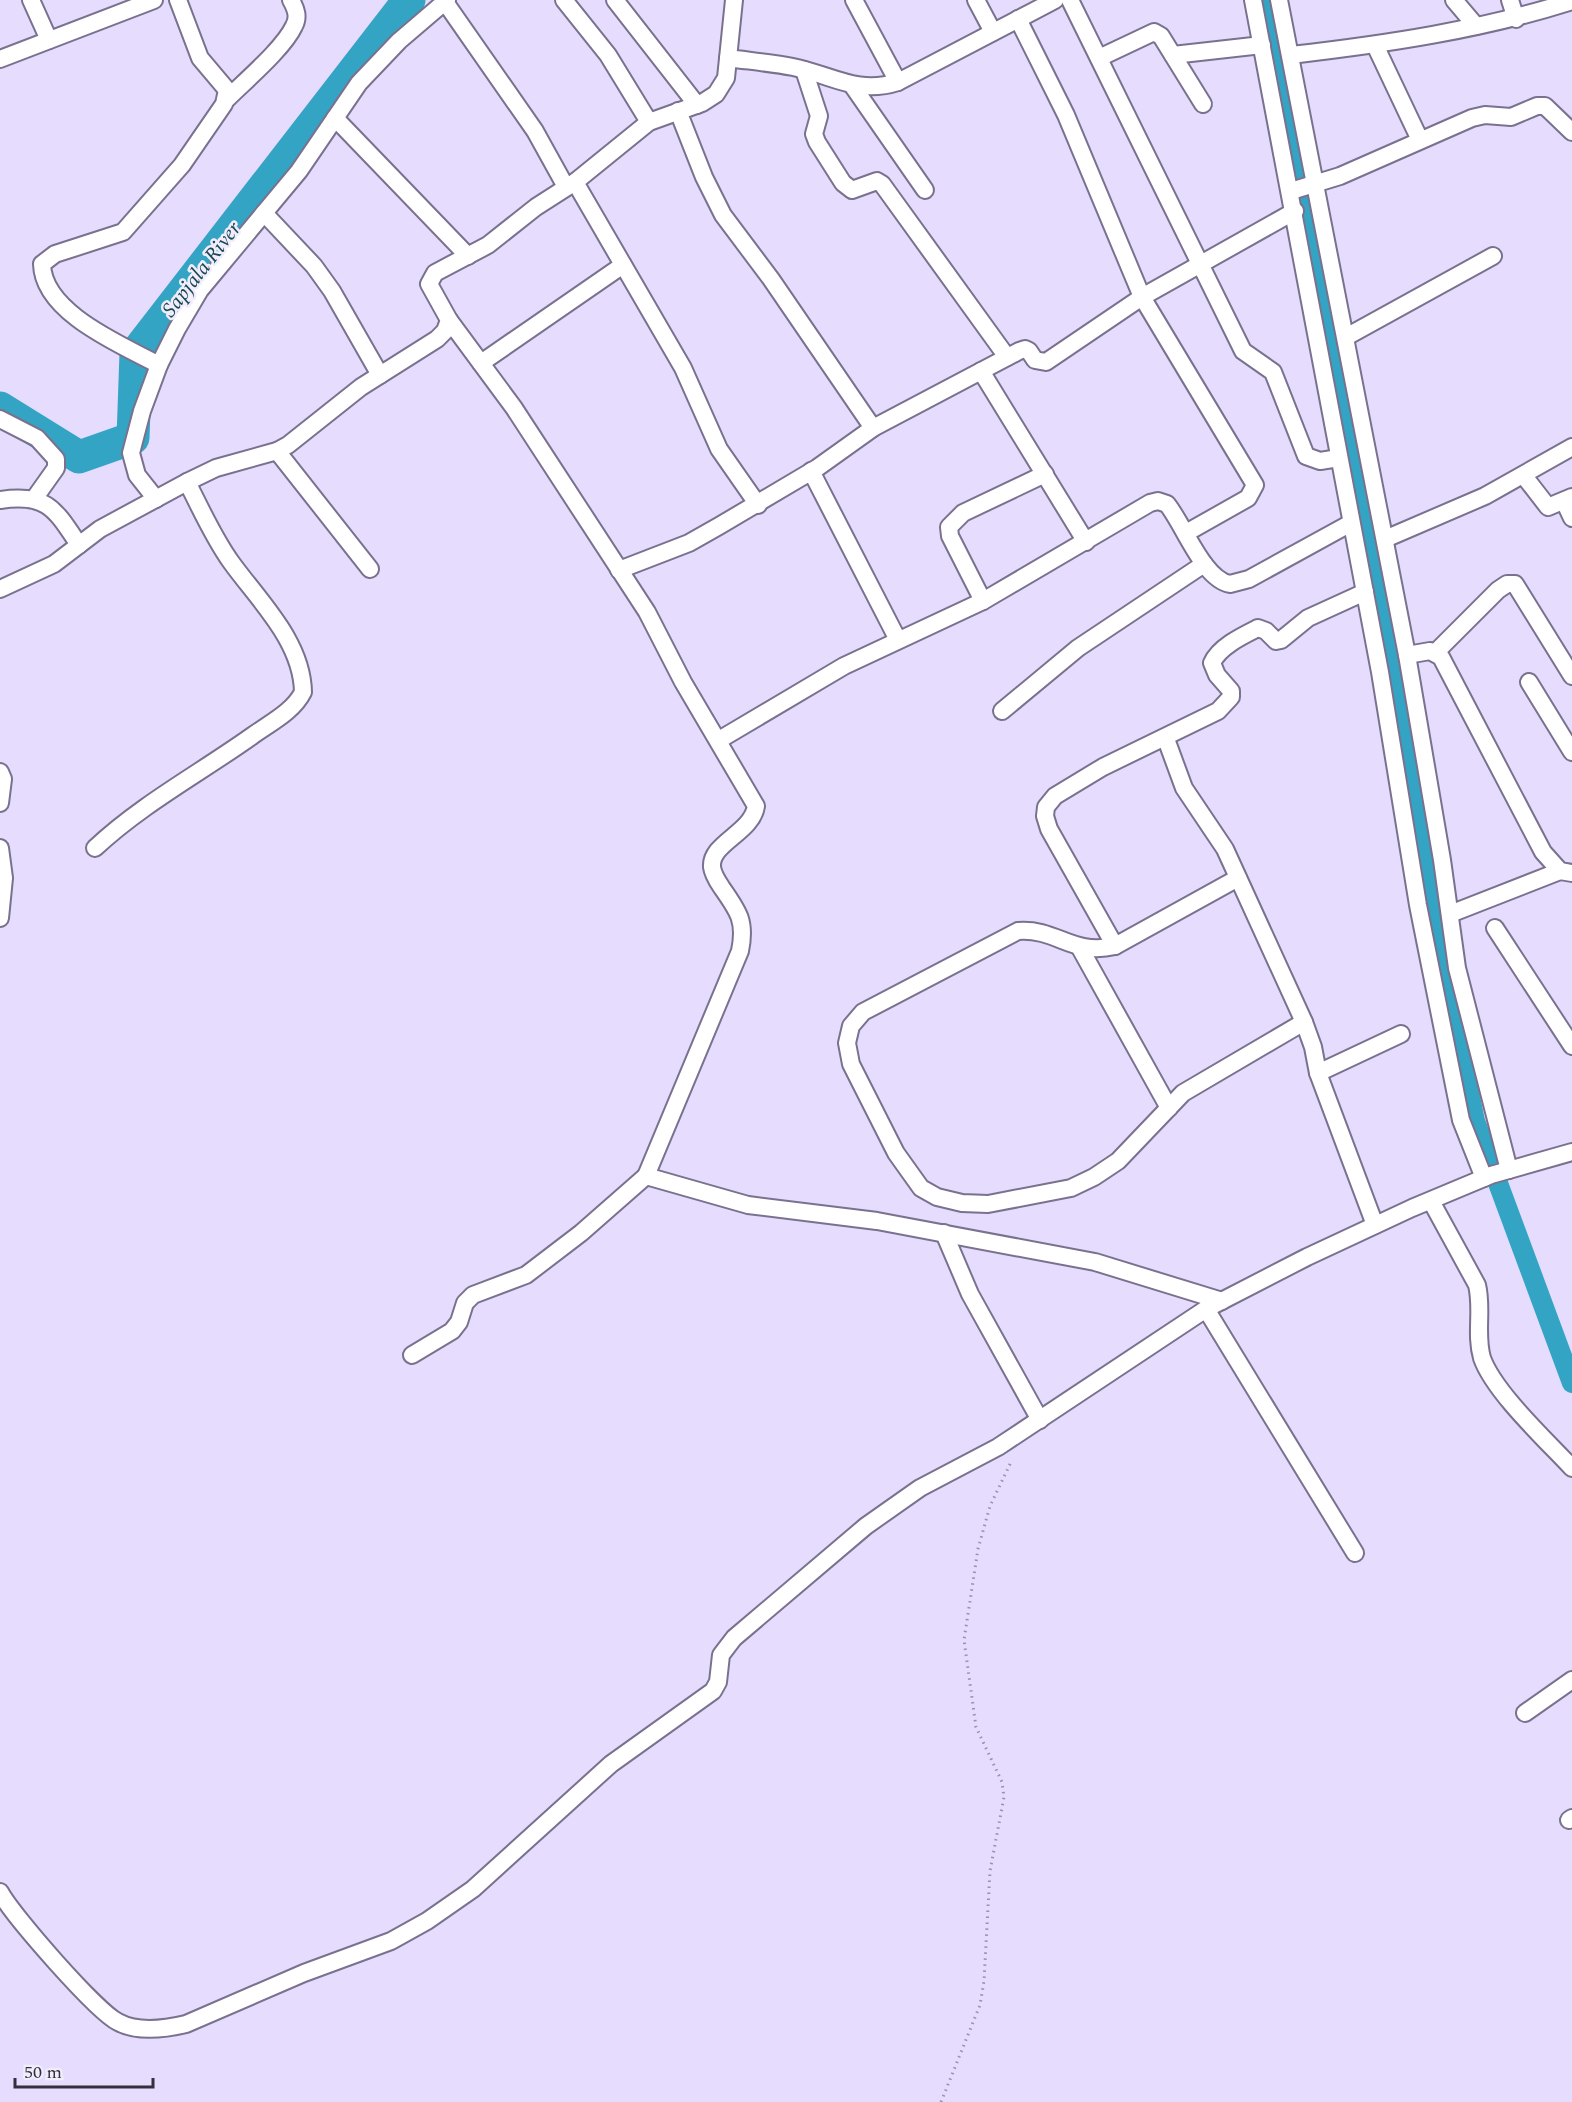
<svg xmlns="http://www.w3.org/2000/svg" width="1572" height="2102" viewBox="0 0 1572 2102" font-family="Spectral,serif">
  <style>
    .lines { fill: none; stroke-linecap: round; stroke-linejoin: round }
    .canal { stroke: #34a4c4; stroke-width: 20 }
    .river { stroke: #34a4c4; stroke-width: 33 }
    .street-casing { stroke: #7a718f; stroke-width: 20 }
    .path { stroke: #9992ab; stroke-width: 3; stroke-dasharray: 1.5 4.5; stroke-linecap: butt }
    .street { stroke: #fff; stroke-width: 16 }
    .labels { text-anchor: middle; stroke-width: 5; stroke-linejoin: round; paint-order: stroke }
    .water-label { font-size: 21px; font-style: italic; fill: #1a4856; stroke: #f1edfb }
  </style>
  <rect width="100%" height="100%" fill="#e6dcfe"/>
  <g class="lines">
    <polyline class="canal" points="1264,0 1409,750 1449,995 1475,1121 1572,1383"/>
    <polyline class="river" points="0,408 79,457 133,438 136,353 409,0"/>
    <defs>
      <g id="street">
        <polyline points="31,0 49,40"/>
        <polyline points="564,0 608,55 649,122"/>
        <polyline points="615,0 697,105"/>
        <polyline points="854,0 898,82"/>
        <polyline points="976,0 993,32"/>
        <polyline points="1070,0 1243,351 1273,372 1306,456 1320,461 1339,458"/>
        <polyline points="1253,0 1380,672 1418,905 1461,1120 1484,1178"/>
        <polyline points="1279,0 1407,655 1442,860 1457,968 1509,1170"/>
        <polyline points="1454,0 1476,26"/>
        <polyline points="1510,0 1516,19"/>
        <polyline points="445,2 535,131 566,187"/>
        <polyline points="1018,19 1066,115 1142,297 1255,485 1248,498 1186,533"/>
        <polyline points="1375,45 1420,140"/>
        <polyline points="1173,55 1262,45"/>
        <path d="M1291,55C1386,44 1481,30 1572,1"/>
        <path d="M728,58C750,61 772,63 793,67C832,75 857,95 898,82L1055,0"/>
        <polyline points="1099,58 1154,32 1161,36 1203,104"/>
        <polyline points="0,59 154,0"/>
        <polyline points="804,70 819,116 814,134 817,142 843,183 852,190 877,181 882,184 1007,357"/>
        <polyline points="852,85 925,190"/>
        <path d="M227,99C245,81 284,48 294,26C299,17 296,9 291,0"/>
        <polyline points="678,111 704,177 723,215 771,279 873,428"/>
        <polyline points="335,118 468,256"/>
        <polyline points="575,182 683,368 719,449 758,505"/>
        <polyline points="1291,191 1340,176 1472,118 1485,115 1511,117 1537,106 1545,106 1572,132"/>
        <polyline points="264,213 314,266 332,291 380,375"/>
        <path d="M449,320L514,408L647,612L683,682L756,806C752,833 710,843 712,867C713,875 718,882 722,888C739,912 746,922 740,951L646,1176"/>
        <polyline points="1346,337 1493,256"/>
        <polyline points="481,363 623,265"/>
        <path d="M159,365C122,345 43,313 42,264L55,254L123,232L182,165L224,104L227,90L200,58L178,0"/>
        <polyline points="981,371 1086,542"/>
        <polyline points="0,419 37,438 56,459 56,468 34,499"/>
        <polyline points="277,451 370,569"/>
        <polyline points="811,471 898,640"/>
        <polyline points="1524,476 1548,507 1572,497"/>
        <polyline points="156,499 137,475 131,453 142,411 159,365 177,329 200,290 299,171 359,83 399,41 447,0"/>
        <path d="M0,500C47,493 55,509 79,545"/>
        <polyline points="1564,501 1572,518"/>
        <polyline points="1385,539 1485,496 1572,447"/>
        <polyline points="619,570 689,543 719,526 817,468 873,428 1019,351 1025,349 1029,351 1035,360 1046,362 1142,297 1295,211"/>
        <polyline points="0,589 54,564 100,529 187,482 216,468 277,451 288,445 361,387 437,339 445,331 449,320 429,284 435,273 488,245 536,207 575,182 649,122 702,103 716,94 726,78 734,0"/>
        <polyline points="983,601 950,536 949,527 963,513 1045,474"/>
        <polyline points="1435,653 1498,590 1507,584 1515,584 1572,676"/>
        <polyline points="1407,655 1430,651 1441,657 1543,852 1560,871 1572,873"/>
        <polyline points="1529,682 1572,752"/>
        <polyline points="1002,711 1078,648 1204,564"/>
        <polyline points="1166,739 1184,788 1225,849 1304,1022 1313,1047 1318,1073 1375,1225"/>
        <path d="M719,740L844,666L983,601L1150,503L1158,501L1167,504C1184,525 1203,579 1230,584L1249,579L1351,523"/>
        <polyline points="0,772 3,779 0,803"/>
        <polyline points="0,848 4,878 0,918"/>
        <path d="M95,848C142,804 200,773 252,736C270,723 293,712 303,692C302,641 259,601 231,562C213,537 201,509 187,482"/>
        <path d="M1238,878L1115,946C1071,956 1057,928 1018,931L863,1012L851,1026L847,1043L851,1064L896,1153L921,1188L937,1197L962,1203L988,1204L1071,1188L1094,1177L1118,1161L1183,1093L1304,1022"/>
        <polyline points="1450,914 1560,871"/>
        <polyline points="1495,928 1572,1046"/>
        <path d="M1115,946L1049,829L1045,816L1046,807L1055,796L1103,767L1218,711L1231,697V691L1217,675L1212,663C1219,647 1242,636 1258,628L1266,631L1276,641L1281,640L1308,618L1365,592"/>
        <polyline points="1080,948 1169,1108"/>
        <polyline points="1318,1073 1401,1034"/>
        <path d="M1431,1201L1477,1285C1483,1309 1475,1334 1482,1358C1494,1392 1546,1440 1572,1468"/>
        <polyline points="944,1233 970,1294 1040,1420"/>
        <polyline points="1206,1309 1355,1553"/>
        <polyline points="412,1355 452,1331 459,1322 465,1303 473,1295 526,1275 581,1233 646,1176 748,1205 877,1221 1095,1262 1222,1301"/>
        <polyline points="1525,1713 1572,1680"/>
        <polyline points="1569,1820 1572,1818"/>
        <path d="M0,1892C12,1915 97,2012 118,2022C138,2033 165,2029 186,2024L304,1973L391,1941L427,1921L473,1889L611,1764L713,1691L718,1682L721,1655L734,1638L866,1526L920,1488L998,1447L1206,1309L1307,1257L1412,1208L1491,1175L1572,1152"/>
      </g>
    </defs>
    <use href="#street" class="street-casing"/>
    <polyline class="path" points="941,2102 980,2005 984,1981 990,1871 1004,1797 1002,1782 976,1727 964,1640 978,1549 990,1506 1012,1460"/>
    <use href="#street" class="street"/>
  </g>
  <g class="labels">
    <g class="water-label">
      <text transform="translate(201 269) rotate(-52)" y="7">Sapjala River</text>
    </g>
  </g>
  <path d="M15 2078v9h138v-9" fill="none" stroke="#332f3c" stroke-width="3"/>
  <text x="24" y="2078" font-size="18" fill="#332f3c" stroke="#f1edfb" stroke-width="4.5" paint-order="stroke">50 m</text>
</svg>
